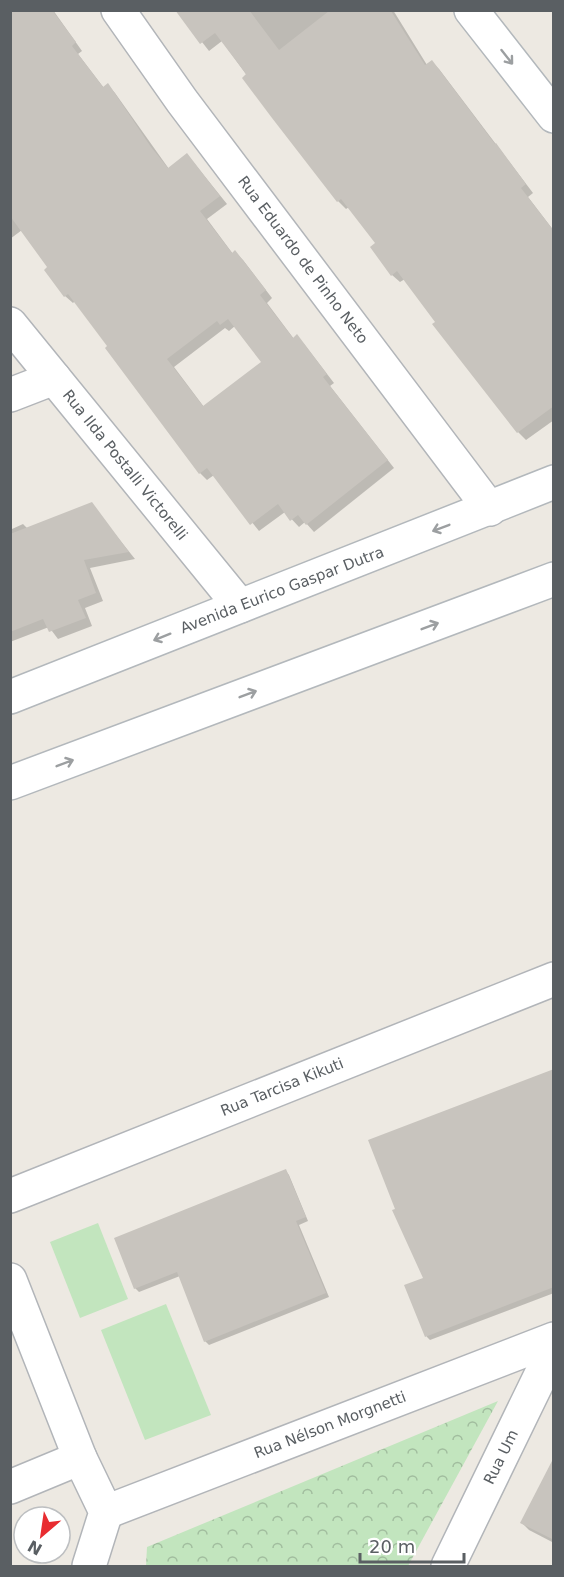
<svg xmlns="http://www.w3.org/2000/svg" width="564" height="1577" viewBox="0 0 564 1577" font-family="'DejaVu Sans',sans-serif">
  <style>
    .park { fill: url(#park-crowns) }
    .garden { fill: #c2e5be }
    .shadow { fill: #0003; fill-rule: evenodd }
    .building { fill: #c8c4be; fill-rule: evenodd }
    .lines { fill: none; stroke-linecap: round; stroke-linejoin: round }
    .street-casing { stroke: #b2b5b9; stroke-width: 36 }
    .secondary-casing { stroke: #b3b8bc; stroke-width: 36 }
    .street { stroke: #fff; stroke-width: 33 }
    .secondary { stroke: #fff; stroke-width: 33 }
    .oneway { stroke: #9c9fa1 }
    .labels { text-anchor: middle; stroke-width: 4.5; stroke-linejoin: round; paint-order: stroke }
    .street-label { font-size: 15px; fill: #5a5f63; stroke: #fff }
  </style>
  <defs>
    <pattern id="park-crowns" width="20" height="18" patternUnits="userSpaceOnUse" patternTransform="scale(1.5)"><rect width="20" height="18" fill="#c2e5be"/><path d="M2 6a3 3 0 1 1 6 0M12 15a3 3 0 1 1 6 0" fill="none" stroke="#a1bd9e"/></pattern>
  </defs>
  <rect width="100%" height="100%" fill="#ede9e2"/>
  <polygon class="park" points="498,1401 408,1566 146,1566 147,1547"/>
  <g class="garden">
    <polygon points="98,1223 128,1299 80,1318 50,1242"/>
    <polygon points="166,1304 211,1415 145,1440 101,1330"/>
  </g>
  <g class="shadow">
    <path d="M10,10H53L82,51L78,54L104,88L108,85L115,93L169,169L194,163L227,204L207,219L233,254L235,252L243,260L272,298L267,303L294,339L304,344L334,383L330,386L394,468L314,532L305,522L299,527L285,512L259,531L214,475L207,480L200,473L109,346L75,301L73,303L65,296L49,268L22,230L10,239ZM235,326L263,362L204,407L174,367L225,328L229,331Z"/>
    <polygon points="177,10 393,10 427,65 432,62 439,69 533,193 528,197 554,231 554,420 526,440 518,432 434,325 438,322 405,279 400,282 392,275 378,243 349,207 346,209 338,201 222,41 209,51"/>
    <polygon points="91,504 135,559 90,568 103,601 85,608 92,626 58,639 49,627 10,642 10,526 12,529 23,524 28,529"/>
    <polygon points="554,1069 554,1293 430,1340 427,1337 406,1286 425,1279"/>
    <polygon points="286,1171 289,1175 308,1221 299,1225 329,1297 209,1345 205,1341 180,1276 139,1292 135,1288"/>
    <polygon points="554,1500 554,1543 529,1530 522,1523"/>
  </g>
  <g class="building">
    <path d="M10,10H52L76,42L72,46L103,87L108,83L151,147L168,168L187,153L220,196L200,211L232,253L235,250L266,290L260,295L293,338L297,334L327,374L323,377L388,460L306,525L298,515L290,521L278,504L250,525L207,468L199,474L105,348L107,346L68,294L64,297L44,270L47,267L10,216ZM228,319L261,362L203,406L167,359L217,321L220,325Z"/>
    <polygon points="175,10 249,10 279,50 329,11 391,11 425,65 432,60 495,144 496,143 526,184 521,188 554,231 554,406 517,433 432,324 435,322 397,271 391,276 370,247 375,243 341,199 337,202 272,118 242,78 246,74 215,33 200,44"/>
    <polygon points="92,502 129,552 84,560 96,593 78,600 86,618 49,632 43,619 10,632 10,534"/>
    <polygon points="554,1069 554,1287 425,1337 404,1285 423,1278 392,1210 395,1209 368,1140"/>
    <polygon points="286,1169 306,1217 296,1221 326,1293 204,1342 177,1272 134,1289 114,1238"/>
    <polygon points="554,1457 554,1540 520,1523"/>
  </g>
  <g class="lines">
    <defs>
      <g id="street">
        <polyline points="118,10 182,101 490,509"/>
        <polyline points="10,324 240,606"/>
        <polyline points="10,395 54,378"/>
        <polyline points="10,1196 554,979"/>
        <polyline points="10,1280 80,1458 106,1512 89,1566"/>
        <polyline points="10,1487 80,1458"/>
        <polyline points="106,1512 554,1339"/>
        <polyline points="448,1566 554,1348"/>
      </g>
      <g id="secondary">
        <polyline points="471,10 554,116"/>
        <polyline points="10,697 554,482"/>
        <polyline points="10,783 554,579"/>
      </g>
    </defs>
    <use href="#street" class="street-casing"/>
    <use href="#secondary" class="secondary-casing"/>
    <use href="#street" class="street"/>
    <use href="#secondary" class="secondary"/>
  </g>
  <defs><path id="oneway-shaft" d="M-6 0H5M1.5-3L5.5 0L1.5 3" fill="none" stroke-width="1.6" stroke-linecap="round" stroke-linejoin="round" transform="scale(1.5)"/></defs>
  <g class="oneway">
    <use href="#oneway-shaft" transform="translate(507 57) rotate(52)"/>
    <use href="#oneway-shaft" transform="translate(441 528) rotate(159)"/>
    <use href="#oneway-shaft" transform="translate(430 626) rotate(-21)"/>
    <use href="#oneway-shaft" transform="translate(162 637) rotate(158)"/>
    <use href="#oneway-shaft" transform="translate(248 694) rotate(-21)"/>
    <use href="#oneway-shaft" transform="translate(65 763) rotate(-21)"/>
  </g>
  <g class="labels">
    <g class="street-label">
      <text transform="translate(303 260) rotate(53)" y="5">Rua Eduardo de Pinho Neto</text>
      <text transform="translate(125 465) rotate(51)" y="5">Rua Ilda Postalli Victorelli</text>
      <text transform="translate(282 590) rotate(-21)" y="5">Avenida Eurico Gaspar Dutra</text>
      <text transform="translate(282 1087) rotate(-22)" y="5">Rua Tarcisa Kikuti</text>
      <text transform="translate(330 1425) rotate(-21)" y="5">Rua Nélson Morgnetti</text>
      <text transform="translate(501 1457) rotate(-64)" y="5">Rua Um</text>
    </g>
  </g>
  <rect width="564" height="1577" fill="none" stroke="#5a5f63" stroke-width="24"/>
  <g transform="translate(42 1535) rotate(209)"><circle r="28" fill="#ffffff" stroke="#bdbfc1" stroke-width="1.5"/>
  <path d="M0-4.5L10 22L0 15L-10 22Z" fill="#e82c30"/>
  <text y="-9" font-size="16" font-weight="bold" text-anchor="middle" fill="#5a5f63">N</text>
  </g>
  <path d="M360 1553v9h104v-9" fill="none" stroke="#5a5f63" stroke-width="3"/>
  <text x="369" y="1553" font-size="18" fill="#5a5f63" stroke="#ffffff" stroke-width="4.5" paint-order="stroke">20 m</text>
</svg>
